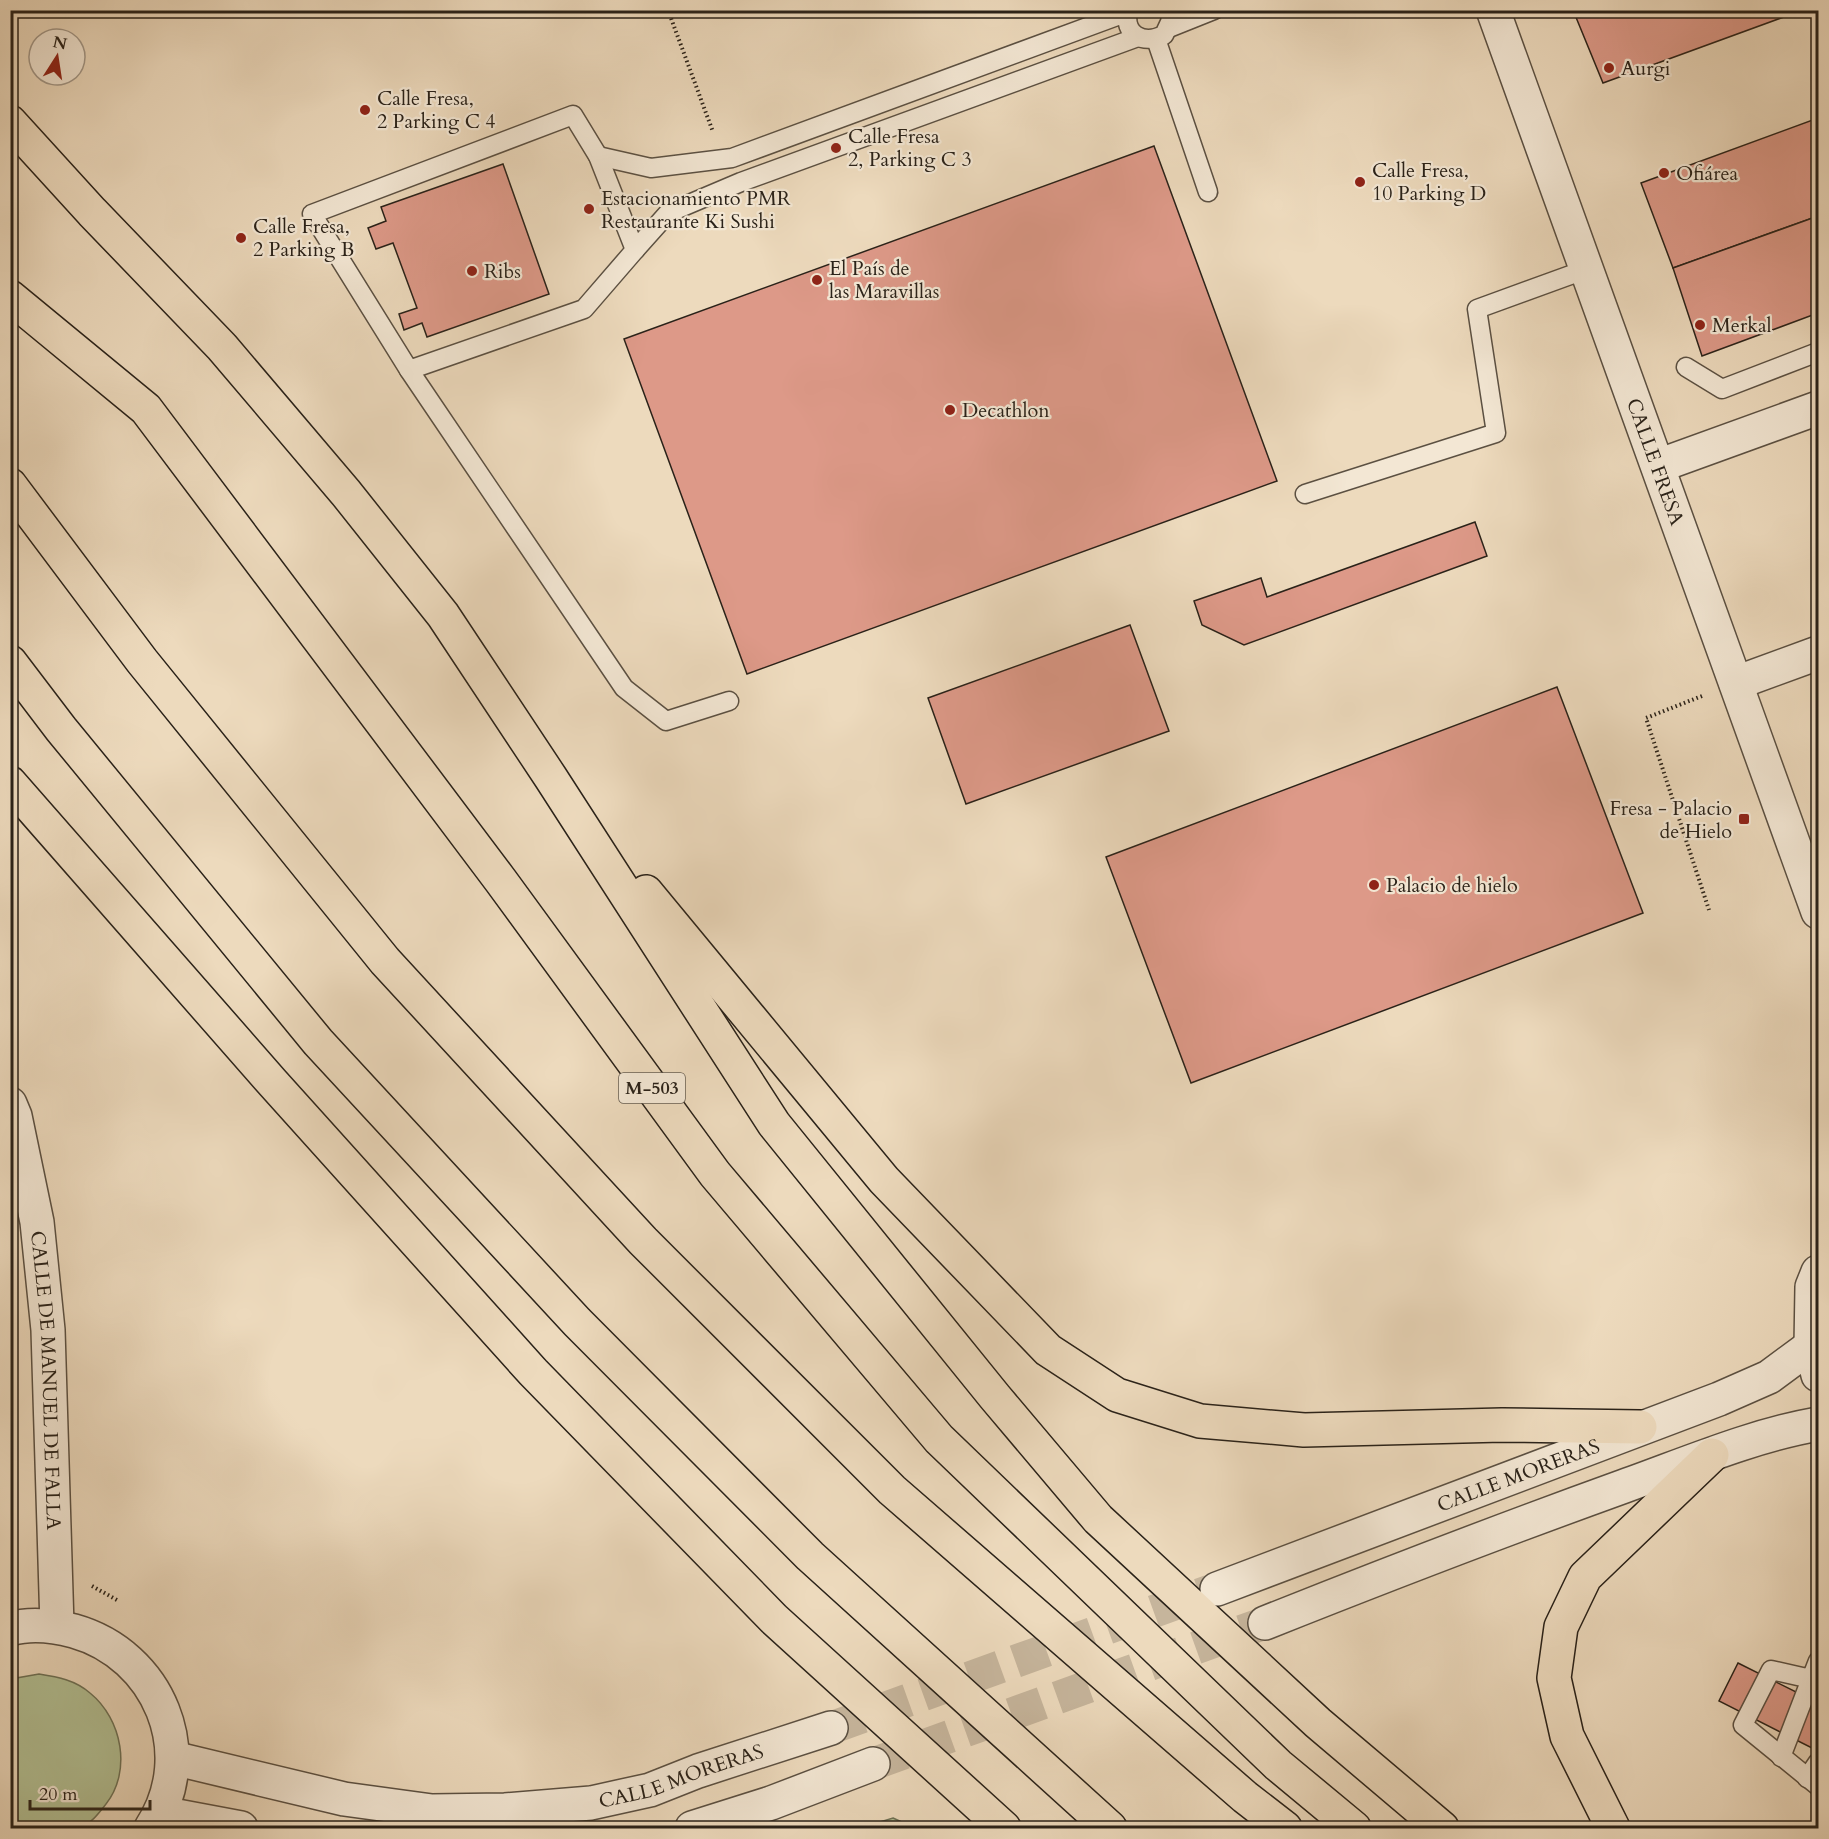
<svg xmlns="http://www.w3.org/2000/svg" width="1829" height="1839" viewBox="0 0 1829 1839" font-family="Cardo,serif">
  <style>
    .green { fill: #b3c195; stroke: #6e7257; stroke-width: 1.5 }
    .building { fill: #d98; stroke: #2a2219; stroke-width: 1.5 }
    .lines { fill: none; stroke-linecap: round; stroke-linejoin: round }
    .street-tunnel { stroke: #c6b59c; stroke-width: 33; stroke-dasharray: 33 16; stroke-linecap: butt }
    .lane-casing { stroke: #5b5042; stroke-width: 21 }
    .street-casing { stroke: #5b5042; stroke-width: 36 }
    .highway-casing { stroke: #2a2219; stroke-width: 36 }
    .path { stroke: #2a2219; stroke-width: 4; stroke-dasharray: 1.5 3; stroke-linecap: butt }
    .lane { stroke: #f3e7d4; stroke-width: 18 }
    .street { stroke: #f3e7d4; stroke-width: 33 }
    .highway { stroke: #eddabd; stroke-width: 33 }
    .poi-dot { fill: #8f2418; stroke: #f3e7d4; stroke-width: 2 }
    .labels { text-anchor: middle; stroke-width: 4.5; stroke-linejoin: round; paint-order: stroke }
    .shield { fill: #f3e7d4; stroke: #665d51; stroke-width: 1.5 }
    .shield-label { font-size: 18px; font-weight: bold; fill: #2a2219 }
    .poi-label { font-size: 20px; fill: #2a2219; stroke: #f3e7d4; text-anchor: start }
    .street-label { font-size: 20px; fill: #2a2219; stroke: #f3e7d4 }
  </style>
  <rect width="100%" height="100%" fill="#eddabd"/>
  <filter id="stains"><feTurbulence type="fractalNoise" baseFrequency=".00333" numOctaves="4"/><feColorMatrix values="0 0 0 0 .2 0 0 0 0 .09 0 0 0 0 .02 0 0 0 .5 -.17"/></filter>
  <radialGradient id="worn" r=".72"><stop offset=".6" stop-color="#630" stop-opacity="0"/><stop offset="1" stop-color="#630" stop-opacity=".3"/></radialGradient>
  <g class="green">
    <path d="M39,1674C58,1677 75,1680 90,1693C122,1719 132,1771 106,1804C99,1813 91,1824 79,1828C69,1832 24,1829 11,1828V1679Z"/>
    <polygon points="893,1818 915,1828 860,1828"/>
  </g>
  <g class="building">
    <polygon points="1573,10 1803,10 1603,83"/>
    <polygon points="1818,118 1818,216 1673,268 1641,183"/>
    <polygon points="1154,146 1277,481 747,674 624,339"/>
    <polygon points="503,164 549,294 427,337 422,323 404,330 399,314 417,308 393,243 376,249 368,228 386,221 381,207"/>
    <polygon points="1818,216 1818,313 1702,356 1673,268"/>
    <polygon points="1475,522 1487,556 1244,645 1202,625 1194,601 1261,578 1267,597"/>
    <polygon points="1130,625 1169,731 966,804 928,698"/>
    <polygon points="1557,687 1643,913 1191,1083 1106,857"/>
    <polygon points="1738,1663 1804,1696 1818,1667 1818,1751 1719,1701"/>
  </g>
  <g class="lines">
    <g class="street-tunnel">
      <polyline points="831,1728 1210,1591"/>
      <polyline points="873,1764 1265,1623"/>
    </g>
    <defs>
      <g id="lane">
        <path d="M1128,10C1123,35 1143,45 1164,35L1171,20L1169,10"/>
        <polyline points="1169,28 1214,10"/>
        <polyline points="1156,39 1208,192"/>
        <polygon points="573,115 598,156 635,250 584,309 409,370 312,214"/>
        <polyline points="598,156 651,168 732,158 1128,12"/>
        <polyline points="635,250 668,213 741,182 1138,37"/>
        <polyline points="1686,367 1722,389 1818,352"/>
        <polyline points="409,370 624,688 666,721 729,701"/>
        <polyline points="1305,494 1496,433 1477,309 1587,269"/>
        <polyline points="1818,1661 1811,1679 1771,1670 1743,1725 1818,1786"/>
        <polyline points="1781,1757 1811,1679"/>
        <polyline points="1807,1778 1818,1762"/>
      </g>
      <g id="street">
        <path id="s1" d="M1493,10L1818,912"/>
        <polyline points="1658,466 1818,408"/>
        <polyline points="1736,683 1818,653"/>
        <path id="s2" d="M10,1104L15,1116L37,1222L48,1330L57,1626"/>
        <polyline points="1818,1272 1812,1287 1811,1346 1818,1375"/>
        <path id="s3" d="M1217,1589L1719,1399L1769,1377L1811,1346"/>
        <path d="M1265,1623C1383,1576 1500,1531 1619,1488C1684,1465 1750,1436 1818,1424"/>
        <path d="M10,1629C30,1623 55,1626 74,1631C159,1655 200,1753 151,1828"/>
        <path id="s4" d="M173,1758L344,1799L432,1811L505,1810L591,1803L650,1790L698,1771L831,1728"/>
        <polyline points="161,1813 241,1828"/>
        <polyline points="692,1828 771,1803 873,1764"/>
      </g>
      <g id="highway">
        <polyline points="10,122 92,212 222,347 346,493 443,615 551,778 774,1124 995,1397 1098,1519 1318,1723 1442,1828"/>
        <polyline points="10,297 146,409 501,881 715,1174 939,1439 1278,1765 1354,1828"/>
        <polyline points="10,485 142,661 385,961 643,1241 892,1490 1245,1797 1285,1828"/>
        <polyline points="10,662 61,729 318,1042 577,1322 810,1556 1110,1828"/>
        <polyline points="10,783 272,1082 533,1372 774,1619 1004,1828"/>
        <polyline points="646,892 884,1180 1048,1350 1117,1395 1200,1421 1304,1430 1502,1425 1640,1427"/>
        <polyline points="1613,1828 1567,1736 1554,1678 1561,1627 1585,1577 1712,1455"/>
      </g>
    </defs>
    <use href="#lane" class="lane-casing"/>
    <use href="#street" class="street-casing"/>
    <use href="#highway" class="highway-casing"/>
    <g class="path">
      <polyline points="668,10 713,132"/>
      <polyline points="1702,696 1646,718 1709,910"/>
      <polyline points="92,1586 117,1600"/>
    </g>
    <use href="#lane" class="lane"/>
    <use href="#street" class="street"/>
    <use href="#highway" class="highway"/>
  </g>
  <g class="poi-dot">
    <circle cx="1609" cy="68" r="6"/>
    <circle cx="365" cy="110" r="6"/>
    <circle cx="836" cy="148" r="6"/>
    <circle cx="1664" cy="173" r="6"/>
    <circle cx="1360" cy="182" r="6"/>
    <circle cx="589" cy="209" r="6"/>
    <circle cx="241" cy="238" r="6"/>
    <circle cx="472" cy="271" r="6"/>
    <circle cx="817" cy="280" r="6"/>
    <circle cx="1700" cy="325" r="6"/>
    <circle cx="950" cy="410" r="6"/>
    <rect x="1738" y="813" width="12" height="12" rx="3"/>
    <circle cx="1374" cy="885" r="6"/>
  </g>
  <g class="labels">
    <rect class="shield" x="619" y="1073" width="66" height="30" rx="4.5"/>
    <g class="shield-label">
      <text x="652" y="1094">M-503</text>
    </g>
    <g class="poi-label">
      <text x="1621" y="75">Aurgi</text>
      <text x="377" y="105">Calle Fresa,<tspan x="377" dy="23">2 Parking C 4</tspan></text>
      <text x="848" y="143">Calle Fresa<tspan x="848" dy="23">2, Parking C 3</tspan></text>
      <text x="1372" y="177">Calle Fresa,<tspan x="1372" dy="23">10 Parking D</tspan></text>
      <text x="1676" y="180">Ofiárea</text>
      <text x="601" y="205">Estacionamiento PMR<tspan x="601" dy="23">Restaurante Ki Sushi</tspan></text>
      <text x="253" y="233">Calle Fresa,<tspan x="253" dy="23">2 Parking B</tspan></text>
      <text x="829" y="275">El País de<tspan x="829" dy="23">las Maravillas</tspan></text>
      <text x="484" y="278">Ribs</text>
      <text x="1712" y="332">Merkal</text>
      <text x="962" y="417">Decathlon</text>
      <text x="1732" y="815" text-anchor="end">Fresa - Palacio<tspan x="1732" dy="23">de Hielo</tspan></text>
      <text x="1386" y="892">Palacio de hielo</text>
    </g>
    <g class="street-label">
      <text dy="7" stroke="none"><textPath href="#s1" startOffset="480">CALLE FRESA</textPath></text>
      <text dy="7" stroke="none"><textPath href="#s2" startOffset="280">CALLE DE MANUEL DE FALLA</textPath></text>
      <text dy="7" stroke="none"><textPath href="#s3" startOffset="322">CALLE MORERAS</textPath></text>
      <text dy="7" stroke="none"><textPath href="#s4" startOffset="518">CALLE MORERAS</textPath></text>
    </g>
  </g>
  <rect width="1829" height="1839" fill="none" stroke="#eddabd" stroke-width="36"/>
  <rect x="12" y="12" width="1805" height="1815" fill="none" stroke="#2a2219" stroke-width="3"/>
  <rect x="18" y="18" width="1793" height="1803" fill="none" stroke="#2a2219" stroke-width="1.5"/>
  <g transform="translate(57 57) rotate(12)"><circle r="28" fill="#f3e7d4" stroke="#a39889" stroke-width="1.5"/>
  <path d="M0-4.5L10 22L0 15L-10 22Z" fill="#8f2418"/>
  <text y="-9" font-size="16" font-weight="bold" text-anchor="middle" fill="#2a2219">N</text>
  </g>
  <path d="M30 1800v9h120v-9" fill="none" stroke="#2a2219" stroke-width="3"/>
  <text x="39" y="1800" font-size="18" fill="#2a2219" stroke="#f3e7d4" stroke-width="4.5" paint-order="stroke">20 m</text>
  <rect width="100%" height="100%" filter="url(#stains)"/>
  <rect width="100%" height="100%" fill="url(#worn)"/>
</svg>
